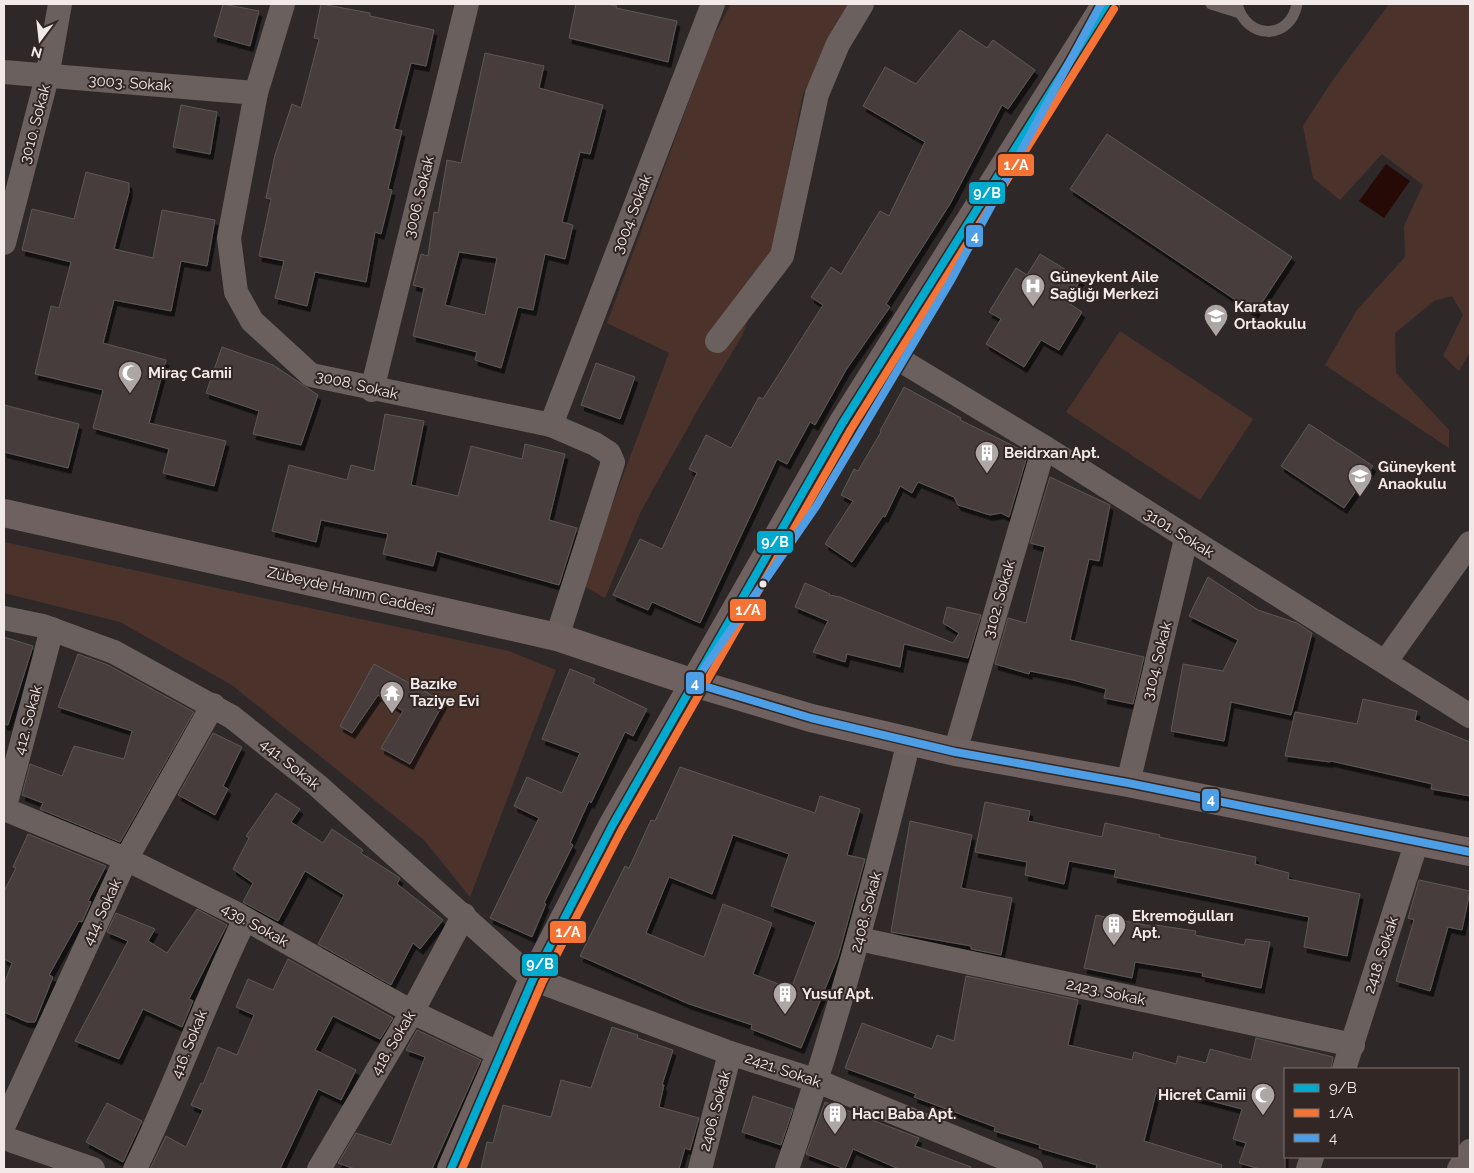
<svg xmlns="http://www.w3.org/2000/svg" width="1474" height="1173" viewBox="0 0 1474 1173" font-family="Raleway,sans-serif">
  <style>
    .green { fill: #4b332c }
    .water { fill: #250a06 }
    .building { fill: #473e3c; stroke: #5c5756; fill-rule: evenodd; filter: url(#shadow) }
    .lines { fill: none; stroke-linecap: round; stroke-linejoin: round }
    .lane { stroke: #6a605d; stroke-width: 11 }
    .street { stroke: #6a605d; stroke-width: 24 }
    .secondary { stroke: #6e615f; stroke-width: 28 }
    .bus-1-casing { stroke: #322724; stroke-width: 11 }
    .bus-2-casing { stroke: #322724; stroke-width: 11 }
    .bus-3-casing { stroke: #322724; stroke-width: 11 }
    .bus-1 { stroke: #00a9ce; stroke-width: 8 }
    .bus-2 { stroke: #f57335; stroke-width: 8 }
    .bus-3 { stroke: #4d9ee5; stroke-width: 8 }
    .bus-dot { fill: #f2eae8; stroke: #322724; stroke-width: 2 }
    .labels { text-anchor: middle; stroke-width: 4; stroke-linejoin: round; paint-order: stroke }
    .street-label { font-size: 15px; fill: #f2eae8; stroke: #322724 }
    .poi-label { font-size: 15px; font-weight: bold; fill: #f2eae8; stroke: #322724; text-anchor: start }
    .line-badge { stroke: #322724; stroke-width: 2 }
    .badge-label { font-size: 14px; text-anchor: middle; font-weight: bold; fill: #fff }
  </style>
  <defs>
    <filter id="shadow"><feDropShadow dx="3" dy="5.5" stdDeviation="0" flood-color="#0009"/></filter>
  </defs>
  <rect width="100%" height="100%" fill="#2e2928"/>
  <g class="green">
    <polygon points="731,4 851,4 803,94 771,259 742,336 701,404 641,511 605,598 582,585 669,353 607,323 712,39"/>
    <polygon points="1389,4 1470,4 1470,352 1459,371 1443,356 1463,315 1452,296 1434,301 1395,333 1396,373 1449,430 1449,448 1325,365 1357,310 1405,257 1404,226 1423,185 1382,154 1340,200 1313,178 1303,126 1330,84"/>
    <polygon points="1120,331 1253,419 1200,500 1066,412"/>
    <polygon points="4,542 509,651 556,670 470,897 424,840 232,685 120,622 4,593"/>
  </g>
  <polygon class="water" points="1386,164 1410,181 1384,218 1359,201"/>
  <g class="building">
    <polygon points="223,4 259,11 250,46 214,36"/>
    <polygon points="321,4 370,13 370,16 434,30 426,66 411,63 394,129 402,131 388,189 392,190 381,234 375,232 366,282 315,272 307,306 275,298 284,261 259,256 271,199 266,198 275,155 292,104 301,108 319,39 314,38"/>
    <polygon points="576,4 606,4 617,6 616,8 677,21 668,62 569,38"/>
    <polygon points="960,30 987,48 993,40 1035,70 1008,109 1002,105 950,204 886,304 890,307 846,370 815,425 810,422 787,464 777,459 700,623 652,602 648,610 613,595 640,539 662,549 697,473 689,469 706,435 731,448 759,397 763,399 823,305 811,297 831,267 841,274 880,211 889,216 925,142 863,106 885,67 916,84"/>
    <path d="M485,53L544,66L539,88L603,105L590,154L580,152L562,222L573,225L565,259L545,254L533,310L518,307L501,368L475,360L477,352L413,336L424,288L413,285L421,254L428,256L434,212L438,213L447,160L461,163ZM459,252L497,258L485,315L445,305Z"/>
    <polygon points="181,105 217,112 210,154 173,147"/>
    <polygon points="1107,134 1292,257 1255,313 1070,189"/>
    <polygon points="86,172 129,183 129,192 114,249 153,258 162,210 215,220 207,266 181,261 171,311 114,300 103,343 166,360 149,423 226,441 214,486 163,473 169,449 93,428 103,390 35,374 51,306 59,308 71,262 22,250 32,209 74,219"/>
    <polygon points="1040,254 1081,279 1067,302 1082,312 1059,350 1041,340 1024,367 986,344 1001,319 989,312 1016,268 1027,275"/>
    <polygon points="222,347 273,365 318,395 301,445 253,434 259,411 206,393"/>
    <polygon points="596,363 635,377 620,419 581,405"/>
    <polygon points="904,387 961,418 960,420 1028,453 1009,517 1001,513 990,515 958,505 954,497 918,482 912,493 900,486 885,517 883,516 852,562 825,544 853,501 841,495 854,469 858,471 881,432 880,431"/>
    <polygon points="4,405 79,424 68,468 4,452"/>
    <polygon points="385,414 424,421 411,485 458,496 471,446 522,459 525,444 565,454 549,520 577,528 559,585 437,551 433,566 383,554 388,534 321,520 316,542 272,531 289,465 347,480 351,465 374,471"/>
    <polygon points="1309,424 1373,466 1344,508 1281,466"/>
    <polygon points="1050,477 1110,505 1099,561 1089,559 1070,640 1144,657 1133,704 1104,698 1106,689 1073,680 1030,671 1029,674 995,664 1008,618 1026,623 1045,547 1030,543"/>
    <polygon points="1208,577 1258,610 1297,623 1312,633 1291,715 1231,702 1224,741 1171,731 1183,664 1223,671 1238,640 1189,616"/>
    <polygon points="805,583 830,594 829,595 840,597 953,643 959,633 943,623 947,607 981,615 968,658 904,644 900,667 847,654 845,662 813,652 828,621 795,607"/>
    <polygon points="4,637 33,646 8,725 4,724"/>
    <polygon points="78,654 108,665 194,712 120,842 40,809 43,803 22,795 30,764 62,776 74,746 124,759 132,731 58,707"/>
    <polygon points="374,664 444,702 410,764 381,748 403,711 378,695 352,733 340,726"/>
    <polygon points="570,669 595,679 593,683 647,709 633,736 625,732 591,803 589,801 570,843 573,845 544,903 546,904 532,937 490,918 539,818 514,806 527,777 562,793 580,753 542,739"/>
    <polygon points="1363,699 1417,711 1415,720 1470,742 1470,796 1431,789 1432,784 1331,761 1330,762 1285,756 1295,712 1357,724"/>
    <polygon points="213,733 242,747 223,786 228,789 215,815 178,795"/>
    <path d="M680,767L815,813L820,796L860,809L847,855L865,859L838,957L801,1048L751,1029L752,1025L689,1004L580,956L625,866L629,868L651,820L655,821ZM733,835L789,854L771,906L816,922L791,989L753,974L772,923L723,904L704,957L646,933L669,877L712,894Z"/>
    <polygon points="276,793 300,809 291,822 323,843 332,829 363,850 361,853 400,878 397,884 443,920 420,949 413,943 391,985 318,944 344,895 305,871 278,921 243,902 253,883 233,869 249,838 246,836"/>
    <polygon points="985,802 1030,811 1028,821 1102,837 1105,823 1160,835 1159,837 1256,857 1255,864 1289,873 1288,879 1360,894 1347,956 1304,947 1309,917 1114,877 1116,870 1069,861 1064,884 1025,875 1027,862 975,852"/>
    <polygon points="910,821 972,835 961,888 1012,898 1001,955 971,949 971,946 891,932"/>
    <polygon points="28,834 106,866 88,901 91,902 82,922 79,921 49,975 53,977 35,1022 27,1022 4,1012 4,984 12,963 4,959 4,891 16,868 13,867"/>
    <polygon points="1419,880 1470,891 1462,930 1448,927 1430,991 1396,981 1414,920 1408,918"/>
    <polygon points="197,909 227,925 189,999 193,1001 182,1027 143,1009 119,1059 75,1041 128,941 107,932 116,913 155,929 148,941 167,953"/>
    <polygon points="1096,915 1155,927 1155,925 1196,931 1195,935 1244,945 1246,939 1270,942 1261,988 1202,976 1203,973 1135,962 1132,978 1084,968"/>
    <polygon points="288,959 393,1018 380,1039 333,1016 315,1050 356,1070 341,1100 318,1089 280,1169 150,1169 166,1136 186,1147 203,1110 191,1105 201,1083 203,1084 218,1047 237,1055 254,1015 236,1007 248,979 273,990"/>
    <polygon points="966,976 1078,1000 1068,1045 1132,1060 1134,1052 1176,1064 1178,1056 1206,1063 1210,1049 1251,1060 1256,1038 1333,1057 1331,1069 1285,1069 1285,1169 1260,1169 1239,1163 1246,1143 1233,1139 1242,1109 1161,1088 1160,1093 1156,1093 1144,1141 1222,1165 1221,1169 1096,1169 1097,1165 1039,1148 1040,1145 994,1131 995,1127 914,1097 916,1094 845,1068 862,1023 932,1049 937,1035 954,1041"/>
    <polygon points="612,1027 638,1035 637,1038 673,1050 662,1085 664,1085 659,1107 699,1118 690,1150 685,1148 679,1169 481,1169 487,1142 493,1143 503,1105 551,1117 561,1080 591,1088"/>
    <polygon points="417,1030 481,1060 432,1169 355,1169 338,1163 356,1133 391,1145 425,1057 406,1050"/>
    <polygon points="753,1096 793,1109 781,1145 742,1132"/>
    <polygon points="825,1102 919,1138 915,1146 971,1167 970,1169 899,1169 853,1149 845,1169 806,1154"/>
    <polygon points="107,1103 142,1121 123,1162 86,1142"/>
  </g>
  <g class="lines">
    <g class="lane">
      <polyline points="1211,4 1240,13"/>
      <path d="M1237,4C1246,40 1290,41 1297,4"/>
    </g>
    <g class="street">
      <polyline points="283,4 256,93 229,238 236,292 252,321 311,375 551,425 595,444 609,453 613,462 557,637"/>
      <polyline points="4,72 256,93"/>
      <polyline points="4,243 47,77 60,4"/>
      <polyline points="717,341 782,256 817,94 838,44 862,4"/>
      <polyline points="887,352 1044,447 1470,716"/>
      <polyline points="372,390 467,4"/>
      <polyline points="551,425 713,4"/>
      <polyline points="4,618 43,626 114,652 232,717 317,785 533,979 730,1053 817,1081 1031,1169"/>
      <polyline points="1386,661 1470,543"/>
      <polyline points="955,752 1044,447"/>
      <polyline points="1128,783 1186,539"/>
      <polyline points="4,809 126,859 233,912 412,1012 500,1054"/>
      <polyline points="4,810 52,629"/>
      <polyline points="859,939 1353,1045"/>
      <polyline points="1344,1069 1417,841"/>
      <polyline points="4,1125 126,859 213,705"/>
      <polyline points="4,1138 93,1169"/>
      <path d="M135,1169C175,1087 205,1001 245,919"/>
      <polyline points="319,1169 412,1012 464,915"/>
      <polyline points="700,1169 730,1053"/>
      <path d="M787,1169C836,1027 873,887 909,741"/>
      <polyline points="1308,1169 1312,1157"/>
      <polyline points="1459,1169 1470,1151"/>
    </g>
    <g class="secondary">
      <polyline points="4,513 557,637 694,683 811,718 909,741 955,752 1128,783 1470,852"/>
      <polyline points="451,1169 533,979 612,826 842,424 1106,4"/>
    </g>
    <defs>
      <polyline id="bus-1" points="451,1169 533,979 612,826 842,424 1106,4"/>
      <polyline id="bus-2" points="462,1169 542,983 621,831 851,429 1114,9"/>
      <polyline id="bus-3" points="1101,4 950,282 817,505 694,683 811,718 955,752 1128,783 1470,852"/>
    </defs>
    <use href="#bus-1" class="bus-1-casing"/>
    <use href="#bus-2" class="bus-2-casing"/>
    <use href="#bus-3" class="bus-3-casing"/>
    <use href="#bus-1" class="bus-1"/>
    <use href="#bus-2" class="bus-2"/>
    <use href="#bus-3" class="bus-3"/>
  </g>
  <defs>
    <symbol id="hospital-pin" viewBox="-11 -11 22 30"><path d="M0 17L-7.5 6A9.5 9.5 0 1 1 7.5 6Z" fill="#ada6a5" stroke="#322724"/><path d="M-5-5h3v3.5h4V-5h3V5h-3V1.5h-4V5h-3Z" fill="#fff"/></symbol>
    <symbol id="school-pin" viewBox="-11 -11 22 30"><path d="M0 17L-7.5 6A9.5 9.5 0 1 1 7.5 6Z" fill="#ada6a5" stroke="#322724"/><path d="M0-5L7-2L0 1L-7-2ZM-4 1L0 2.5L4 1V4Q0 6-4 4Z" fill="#fff"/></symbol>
    <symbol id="mosque-pin" viewBox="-11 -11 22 30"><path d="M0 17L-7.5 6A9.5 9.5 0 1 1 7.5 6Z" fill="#ada6a5" stroke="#322724"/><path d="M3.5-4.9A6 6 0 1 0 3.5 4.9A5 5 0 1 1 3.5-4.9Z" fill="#fff"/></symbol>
    <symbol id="building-pin" viewBox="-11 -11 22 30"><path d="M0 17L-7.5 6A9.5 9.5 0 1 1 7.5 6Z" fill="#ada6a5" stroke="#322724"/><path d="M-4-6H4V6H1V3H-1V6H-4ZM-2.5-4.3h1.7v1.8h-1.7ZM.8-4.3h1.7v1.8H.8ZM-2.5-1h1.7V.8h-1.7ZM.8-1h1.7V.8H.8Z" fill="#fff"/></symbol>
    <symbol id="temple-pin" viewBox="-11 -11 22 30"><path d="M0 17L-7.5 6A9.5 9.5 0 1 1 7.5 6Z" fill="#ada6a5" stroke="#322724"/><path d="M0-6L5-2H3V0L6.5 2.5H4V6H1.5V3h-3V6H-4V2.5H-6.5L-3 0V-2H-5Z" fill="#fff"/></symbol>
  </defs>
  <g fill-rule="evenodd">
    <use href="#hospital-pin" x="1019" y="272" width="28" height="38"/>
    <use href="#school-pin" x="1202" y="302" width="28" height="38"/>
    <use href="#mosque-pin" x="116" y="359" width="28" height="38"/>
    <use href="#building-pin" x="973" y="439" width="28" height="38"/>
    <use href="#school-pin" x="1346" y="462" width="28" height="38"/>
    <use href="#temple-pin" x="378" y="679" width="28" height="38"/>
    <use href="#building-pin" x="1100" y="911" width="28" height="38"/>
    <use href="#building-pin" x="771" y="980" width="28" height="38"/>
    <use href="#mosque-pin" x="1249" y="1081" width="28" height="38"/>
    <use href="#building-pin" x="821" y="1100" width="28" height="38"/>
  </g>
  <circle class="bus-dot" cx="763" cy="584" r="4.5"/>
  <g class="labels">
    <g class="street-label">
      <text transform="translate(130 83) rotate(4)" y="5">3003. Sokak</text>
      <text transform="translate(35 124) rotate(-75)" y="5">3010. Sokak</text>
      <text transform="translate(419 197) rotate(-76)" y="5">3006. Sokak</text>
      <text transform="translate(632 214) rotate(-69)" y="5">3004. Sokak</text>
      <text transform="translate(357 385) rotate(13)" y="5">3008. Sokak</text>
      <text transform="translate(1179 533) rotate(32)" y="5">3101. Sokak</text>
      <text transform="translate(351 591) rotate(13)" y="5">Zübeyde Hanım Caddesi</text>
      <text transform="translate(999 599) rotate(-74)" y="5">3102. Sokak</text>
      <text transform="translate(1157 661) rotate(-76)" y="5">3104. Sokak</text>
      <text transform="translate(28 720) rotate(-75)" y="5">412. Sokak</text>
      <text transform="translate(290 764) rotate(39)" y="5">441. Sokak</text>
      <text transform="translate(102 912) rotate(-65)" y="5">414. Sokak</text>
      <text transform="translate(866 912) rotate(-75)" y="5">2408. Sokak</text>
      <text transform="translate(255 925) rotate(29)" y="5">439. Sokak</text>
      <text transform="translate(1381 955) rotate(-72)" y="5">2418. Sokak</text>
      <text transform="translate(1106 992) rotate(12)" y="5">2423. Sokak</text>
      <text transform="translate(393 1043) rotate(-59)" y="5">418. Sokak</text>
      <text transform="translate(189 1044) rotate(-68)" y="5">416. Sokak</text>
      <text transform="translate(783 1070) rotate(19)" y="5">2421. Sokak</text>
      <text transform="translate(715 1111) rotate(-75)" y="5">2406. Sokak</text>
    </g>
    <g class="poi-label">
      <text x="1050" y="282">Güneykent Aile<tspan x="1050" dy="17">Sağlığı Merkezi</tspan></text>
      <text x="1234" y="312">Karatay<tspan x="1234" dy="17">Ortaokulu</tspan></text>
      <text x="148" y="378">Miraç Camii</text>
      <text x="1004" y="458">Beidrxan Apt.</text>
      <text x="1378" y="472">Güneykent<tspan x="1378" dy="17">Anaokulu</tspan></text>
      <text x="410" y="689">Bazıke<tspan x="410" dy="17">Taziye Evi</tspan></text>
      <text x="1132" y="921">Ekremoğulları<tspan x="1132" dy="17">Apt.</tspan></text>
      <text x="802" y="999">Yusuf Apt.</text>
      <text x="1246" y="1100" text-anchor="end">Hicret Camii</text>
      <text x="852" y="1119">Hacı Baba Apt.</text>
    </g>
  </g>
  <g class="line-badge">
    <rect x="997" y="153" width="38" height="24" rx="5" fill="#f57335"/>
    <rect x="968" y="181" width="38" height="24" rx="5" fill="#00a9ce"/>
    <rect x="965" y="224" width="19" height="24" rx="5" fill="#4d9ee5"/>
    <rect x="756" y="530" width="38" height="24" rx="5" fill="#00a9ce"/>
    <rect x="729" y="598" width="38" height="24" rx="5" fill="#f57335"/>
    <rect x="685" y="671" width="20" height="24" rx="5" fill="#4d9ee5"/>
    <rect x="1201" y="788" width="19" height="24" rx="5" fill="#4d9ee5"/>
    <rect x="549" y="920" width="38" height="24" rx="5" fill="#f57335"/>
    <rect x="521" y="953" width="38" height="24" rx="5" fill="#00a9ce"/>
  </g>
  <g class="badge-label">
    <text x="1016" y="170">1/A</text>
    <text x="987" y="198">9/B</text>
    <text x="975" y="241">4</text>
    <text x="775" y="547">9/B</text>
    <text x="748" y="615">1/A</text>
    <text x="695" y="688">4</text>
    <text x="1211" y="804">4</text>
    <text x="568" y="937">1/A</text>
    <text x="540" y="969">9/B</text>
  </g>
  <rect width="1474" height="1173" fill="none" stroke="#f2eae8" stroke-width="10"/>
  <rect x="1284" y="1068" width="175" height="90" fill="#322724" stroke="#7f7572"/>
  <rect x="1294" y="1084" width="25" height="8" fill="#00a9ce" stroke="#7f7572"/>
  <text x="1329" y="1093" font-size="15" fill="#f2eae8">9/B</text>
  <rect x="1294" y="1109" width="25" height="8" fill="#f57335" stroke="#7f7572"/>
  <text x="1329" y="1118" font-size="15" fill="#f2eae8">1/A</text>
  <rect x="1294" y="1134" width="25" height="8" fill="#4d9ee5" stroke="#7f7572"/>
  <text x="1329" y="1143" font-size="15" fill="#f2eae8">4</text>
  <g transform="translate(40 40) rotate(195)" stroke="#322724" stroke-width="4" paint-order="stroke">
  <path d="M0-4L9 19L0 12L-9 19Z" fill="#f2eae8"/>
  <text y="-8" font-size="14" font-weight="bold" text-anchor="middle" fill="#f2eae8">N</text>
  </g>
</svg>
